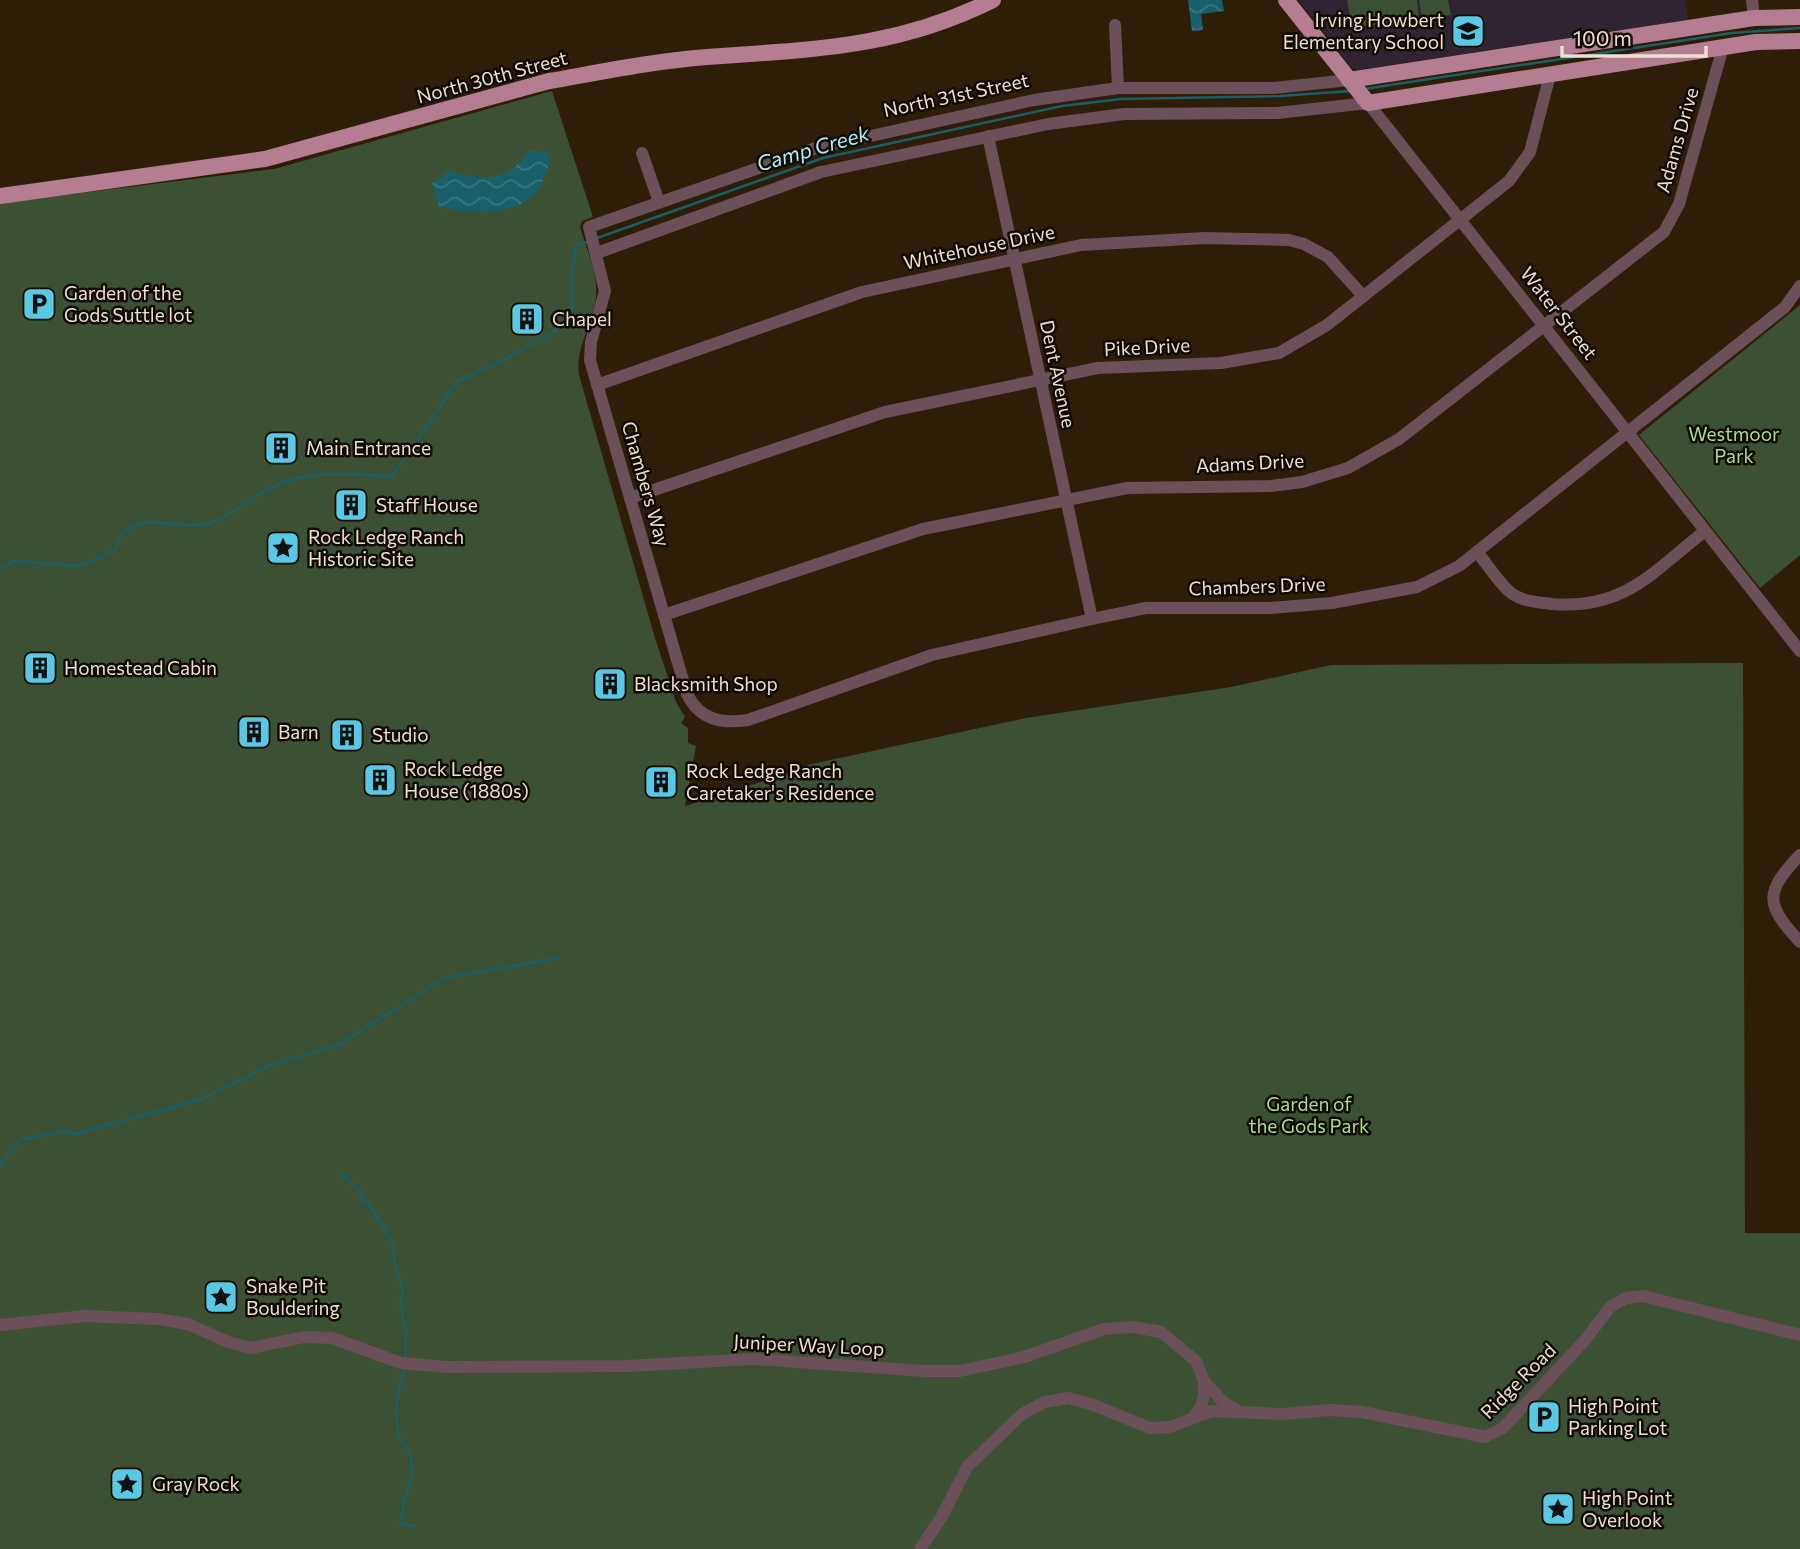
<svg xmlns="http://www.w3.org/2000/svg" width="1800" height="1549" viewBox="0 0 1800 1549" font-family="Commissioner,sans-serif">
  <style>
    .education { fill: #302432 }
    .green { fill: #3c5134 }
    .water { fill: url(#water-waves) }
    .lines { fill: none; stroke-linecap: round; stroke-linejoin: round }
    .stream { stroke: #185f6a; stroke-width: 2.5 }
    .minor { stroke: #6b505a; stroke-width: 12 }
    .major { stroke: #b47d92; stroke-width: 16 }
    .labels { text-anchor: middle; stroke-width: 5; stroke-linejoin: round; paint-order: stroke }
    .poi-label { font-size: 19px; fill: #ebe0d3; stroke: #110a03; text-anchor: start }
    .street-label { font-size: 19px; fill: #ebe0d3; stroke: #110a03 }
    .park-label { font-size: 19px; fill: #a8df93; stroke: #110a03 }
    .water-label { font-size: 21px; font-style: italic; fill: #acf0fd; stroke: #110a03 }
  </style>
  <defs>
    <pattern id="water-waves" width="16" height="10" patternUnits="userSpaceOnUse" patternTransform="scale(1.75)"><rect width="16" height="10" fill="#185f6a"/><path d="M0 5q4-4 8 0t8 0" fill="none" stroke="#3a767e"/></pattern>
  </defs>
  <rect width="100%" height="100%" fill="#2e1e08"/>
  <polygon class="education" points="1298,0 1685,0 1688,20 1357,70 1352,68"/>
  <g class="green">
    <polygon points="1347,0 1417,0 1419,20 1357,27 1351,21"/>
    <polygon points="1419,0 1448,0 1451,15 1422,20"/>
    <path d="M552,91L593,217L582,221L580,227C586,248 598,273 596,296C594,324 575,346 579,375L655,638L676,702L685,717L681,723L688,728V743L696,746L685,806L796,771L798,767L1026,718L1231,687L1331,665L1743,663L1745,1233H1800V1549H0V203L274,169Z"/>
    <polygon points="1800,305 1800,555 1760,588 1639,435"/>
  </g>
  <g class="water">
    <polygon points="1188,0 1222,0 1224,11 1201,14 1203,30 1192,31"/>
    <path d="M531,150L548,153C551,162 548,169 544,178C531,217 472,216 439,207L432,184L449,171C487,180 505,183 531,150Z"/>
  </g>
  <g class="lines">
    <g class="stream">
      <polyline points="1364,89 1732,33 1800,28"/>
      <polyline points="597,238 823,158 1062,106 1121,99 1280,96 1351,91"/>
      <path d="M0,567L15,561L78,566L115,551C130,500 180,535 213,522C240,511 262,488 290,480C321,471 360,475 392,476L458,381L512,356L558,329L573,308L571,278L576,246L587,242"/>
      <polyline points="0,1165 20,1140 65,1131 75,1134 202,1099 271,1065 340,1044 444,978 559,958"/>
      <polyline points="341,1173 360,1191 361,1197 369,1204 394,1245 394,1260 403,1293 400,1302 406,1333 405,1358"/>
      <path d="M405,1370C398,1387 394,1416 399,1435C401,1444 410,1451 411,1459C415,1483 400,1501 401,1524L415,1526"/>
    </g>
    <g class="minor">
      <polyline points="1752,0 1754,18"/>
      <polyline points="1115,25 1118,88"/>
      <path d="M1349,80L1274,88H1118L1034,100L816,148L589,227L605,291L591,342L590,360L687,694C700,720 721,724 748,720L932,655L1092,619L1146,608H1270L1332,603L1417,587L1459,566L1785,307L1800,286"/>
      <polyline points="988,136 1092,619"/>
      <polyline points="642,153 659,202"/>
      <polyline points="597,253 821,172 1048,124 1124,114 1277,113 1368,103 1800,651"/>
      <polyline points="597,385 862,292 1081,245 1205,238 1289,240 1304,244 1328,257 1363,296"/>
      <polyline points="630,498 885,412 1098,368 1221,363 1279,353 1327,325 1509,181 1530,152 1550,75"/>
      <path d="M1477,552C1488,565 1498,582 1511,593C1523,602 1538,602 1552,604C1625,610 1652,572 1705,531"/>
      <polyline points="664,615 923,529 1127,488 1271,486 1302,482 1348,468 1399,439 1664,232 1679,204 1723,47"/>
      <path d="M1800,855C1764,893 1765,904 1800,942"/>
      <polyline points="0,1325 85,1316 158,1319 188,1324 228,1342 251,1348 304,1337 332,1338 401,1363 446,1367 627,1366 754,1359 925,1371 960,1371 1024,1357 1104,1329 1133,1327 1161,1332 1196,1361 1204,1381 1204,1394 1201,1407 1192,1418"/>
      <polyline points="1204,1381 1223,1402 1237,1410"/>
      <polyline points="920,1549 941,1518 967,1467 1022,1414 1045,1402 1068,1398 1091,1404 1150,1428 1170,1427 1212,1411 1282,1414 1329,1410 1362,1412 1485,1437 1503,1428 1586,1339 1610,1307 1626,1298 1643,1296 1800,1335"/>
    </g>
    <g class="major">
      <polyline points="1286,0 1368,103 1756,42 1800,41"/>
      <polyline points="1349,80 1754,18 1800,17"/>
      <path d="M0,196L265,159L549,81C601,72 654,61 707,57C813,49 894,49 993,0"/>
    </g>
  </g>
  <defs>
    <symbol id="school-square" viewBox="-11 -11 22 22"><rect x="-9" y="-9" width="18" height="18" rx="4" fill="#58c8e4" stroke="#110a03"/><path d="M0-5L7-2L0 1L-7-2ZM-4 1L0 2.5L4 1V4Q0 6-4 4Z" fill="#111"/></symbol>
    <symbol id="parking-square" viewBox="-11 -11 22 22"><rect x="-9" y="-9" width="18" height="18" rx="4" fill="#58c8e4" stroke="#110a03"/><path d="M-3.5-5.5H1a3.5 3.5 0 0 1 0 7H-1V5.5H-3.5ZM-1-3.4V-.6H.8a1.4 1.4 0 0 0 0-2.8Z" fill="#111"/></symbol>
    <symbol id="building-square" viewBox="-11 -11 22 22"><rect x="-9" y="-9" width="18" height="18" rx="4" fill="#58c8e4" stroke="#110a03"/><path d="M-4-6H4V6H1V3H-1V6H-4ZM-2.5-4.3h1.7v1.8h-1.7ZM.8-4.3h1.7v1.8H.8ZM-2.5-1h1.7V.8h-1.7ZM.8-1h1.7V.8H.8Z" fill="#111"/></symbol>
    <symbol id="sight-square" viewBox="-11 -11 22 22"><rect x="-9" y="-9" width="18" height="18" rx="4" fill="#58c8e4" stroke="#110a03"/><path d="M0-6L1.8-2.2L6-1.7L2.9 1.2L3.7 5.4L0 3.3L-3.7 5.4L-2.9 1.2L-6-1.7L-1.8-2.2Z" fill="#111"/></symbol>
  </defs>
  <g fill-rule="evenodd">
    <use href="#school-square" x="1449" y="12" width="38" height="38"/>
    <use href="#parking-square" x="20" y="285" width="38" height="38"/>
    <use href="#building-square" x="508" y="300" width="38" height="38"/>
    <use href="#building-square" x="262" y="429" width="38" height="38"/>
    <use href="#building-square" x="332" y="486" width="38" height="38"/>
    <use href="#sight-square" x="264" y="529" width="38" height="38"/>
    <use href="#building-square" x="21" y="649" width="38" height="38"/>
    <use href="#building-square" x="591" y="665" width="38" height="38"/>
    <use href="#building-square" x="235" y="713" width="38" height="38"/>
    <use href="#building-square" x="328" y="716" width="38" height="38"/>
    <use href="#building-square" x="361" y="761" width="38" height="38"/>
    <use href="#building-square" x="642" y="763" width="38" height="38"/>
    <use href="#sight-square" x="202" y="1278" width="38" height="38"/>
    <use href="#parking-square" x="1525" y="1398" width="38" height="38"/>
    <use href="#sight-square" x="108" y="1465" width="38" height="38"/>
    <use href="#sight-square" x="1539" y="1490" width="38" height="38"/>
  </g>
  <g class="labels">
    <g class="poi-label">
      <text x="1444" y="27" text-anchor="end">Irving Howbert<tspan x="1444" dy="22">Elementary School</tspan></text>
      <text x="64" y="300">Garden of the<tspan x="64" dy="22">Gods Suttle lot</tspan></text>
      <text x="552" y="326">Chapel</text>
      <text x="306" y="455">Main Entrance</text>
      <text x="376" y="512">Staff House</text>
      <text x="308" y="544">Rock Ledge Ranch<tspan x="308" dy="22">Historic Site</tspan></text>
      <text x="64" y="675">Homestead Cabin</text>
      <text x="634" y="691">Blacksmith Shop</text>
      <text x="278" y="739">Barn</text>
      <text x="372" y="742">Studio</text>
      <text x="404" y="776">Rock Ledge<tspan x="404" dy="22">House (1880s)</tspan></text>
      <text x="686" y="778">Rock Ledge Ranch<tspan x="686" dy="22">Caretaker's Residence</tspan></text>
      <text x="246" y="1293">Snake Pit<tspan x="246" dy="22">Bouldering</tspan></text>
      <text x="1568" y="1413">High Point<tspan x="1568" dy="22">Parking Lot</tspan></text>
      <text x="152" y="1491">Gray Rock</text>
      <text x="1582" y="1505">High Point<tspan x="1582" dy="22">Overlook</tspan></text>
    </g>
    <g class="street-label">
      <text transform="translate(492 77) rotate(-15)" y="7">North 30th Street</text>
      <text transform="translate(956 95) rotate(-12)" y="7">North 31st Street</text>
      <text transform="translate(1677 140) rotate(-74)" y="7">Adams Drive</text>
      <text transform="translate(979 247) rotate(-12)" y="7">Whitehouse Drive</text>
      <text transform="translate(1559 313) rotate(52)" y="7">Water Street</text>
      <text transform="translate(1147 347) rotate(-3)" y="7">Pike Drive</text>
      <text transform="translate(1058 374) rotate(78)" y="7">Dent Avenue</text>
      <text transform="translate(1250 463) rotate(-3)" y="7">Adams Drive</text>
      <text transform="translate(646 484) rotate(74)" y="7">Chambers Way</text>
      <text transform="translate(1257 586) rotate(-2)" y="7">Chambers Drive</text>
      <text transform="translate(809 1345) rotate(3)" y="7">Juniper Way Loop</text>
      <text transform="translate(1518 1381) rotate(-45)" y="7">Ridge Road</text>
    </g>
    <g class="park-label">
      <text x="1734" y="441">Westmoor<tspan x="1734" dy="22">Park</tspan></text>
      <text x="1309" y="1111">Garden of<tspan x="1309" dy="22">the Gods Park</tspan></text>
    </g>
    <g class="water-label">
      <text transform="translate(813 149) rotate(-16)" y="7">Camp Creek</text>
    </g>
  </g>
  <path d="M1562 46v10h144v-10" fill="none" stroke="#ebe0d3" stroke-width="3.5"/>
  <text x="1573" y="46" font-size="21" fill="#ebe0d3" stroke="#110a03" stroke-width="5" paint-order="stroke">100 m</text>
</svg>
